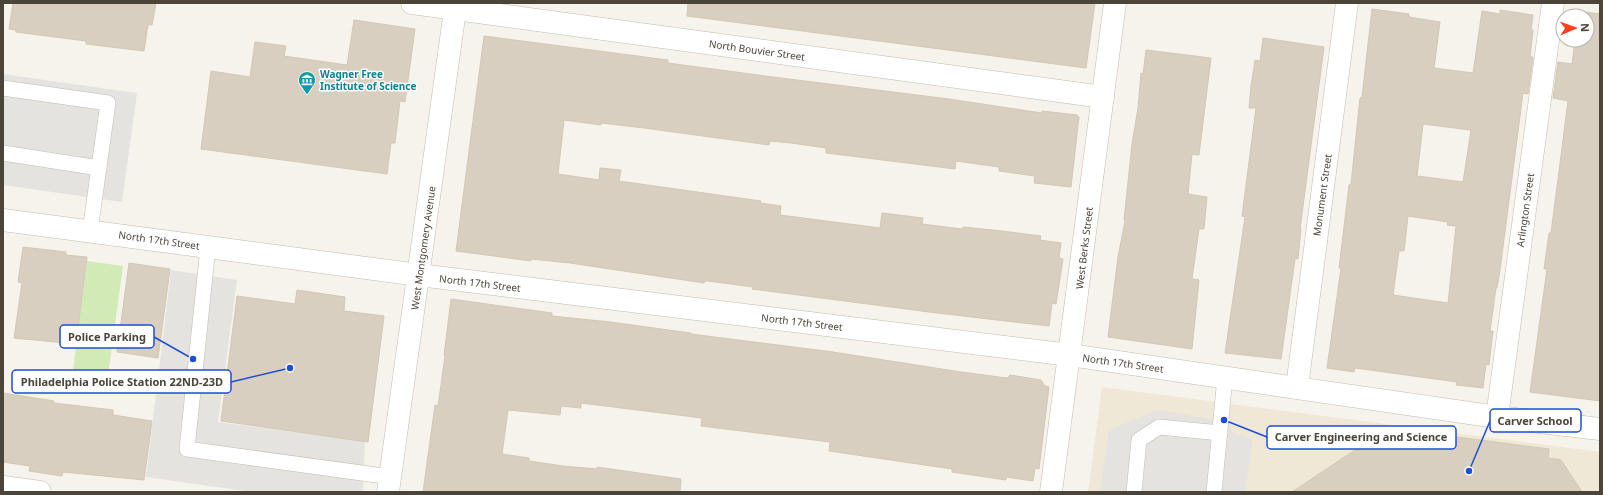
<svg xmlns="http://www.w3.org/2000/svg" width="1603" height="495" viewBox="0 0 1603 495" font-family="'Noto Sans',sans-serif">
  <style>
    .education { fill: #efe8d6 }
    .green { fill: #d2eab5 }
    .parking { fill: #e5e3e0 }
    .building { fill: #d8cfc1; stroke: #d3c7b4; fill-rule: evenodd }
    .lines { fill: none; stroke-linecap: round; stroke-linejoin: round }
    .lane-casing { stroke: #c2bbae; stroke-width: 16 }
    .street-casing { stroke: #c2bbae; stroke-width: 23 }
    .lane { stroke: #fff; stroke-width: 15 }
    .street { stroke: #fff; stroke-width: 22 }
    .labels { text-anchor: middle; stroke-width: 3; stroke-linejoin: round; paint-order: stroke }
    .street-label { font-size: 10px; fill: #4b4439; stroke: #fff }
    .culture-label { font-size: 10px; font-weight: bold; fill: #0d838f; stroke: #fff; text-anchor: start }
    .leader { fill: none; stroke: #1d4ed8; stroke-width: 1.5 }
    .callout-dot { fill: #1d4ed8; stroke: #fff; stroke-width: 1.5 }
    .callout { fill: #fff; stroke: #1d4ed8; stroke-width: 1.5 }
    .callout-label { font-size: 11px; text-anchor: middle; font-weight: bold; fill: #4b4439 }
  </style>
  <rect width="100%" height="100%" fill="#f6f3ec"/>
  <polygon class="education" points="1102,387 1600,452 1600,492 1088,492"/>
  <polygon class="green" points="87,261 123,266 107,383 72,378"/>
  <g class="parking">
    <polygon points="3,74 137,93 122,202 3,185"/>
    <polygon points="171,270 237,280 218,422 365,441 363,492 252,492 146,477"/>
    <polygon points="1157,410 1228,422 1233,433 1253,439 1245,492 1100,492 1109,430"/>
  </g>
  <g class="building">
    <polygon points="13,3 156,3 152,25 148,25 144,51 86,44 86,41 16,32 16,30 9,29"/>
    <polygon points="688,3 1095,3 1086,68 687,16"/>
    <path d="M1372,9L1409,14V17L1440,22L1434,68L1473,73L1482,11L1500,14V10L1533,15L1531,30H1533L1530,57H1533V59L1528,94L1523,93L1500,270L1497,288H1496L1490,331H1493L1489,365L1486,364L1483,388L1456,385L1457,382L1355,368L1354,372L1327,368L1341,268H1339L1349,185L1351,184L1360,98L1362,97ZM1423,124L1471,130L1463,182L1417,176ZM1408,216L1448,222L1447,225L1456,226L1448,303L1393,295L1399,251H1404Z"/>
    <polygon points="1578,11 1600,14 1600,401 1530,392 1547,269 1544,269 1549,233 1551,233 1568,101 1553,98 1558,62 1572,64 1575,40 1587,40 1587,16 1577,16"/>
    <polygon points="354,20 415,29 405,102 400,101 395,143 391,143 387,174 201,149 211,71 250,77 255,42 286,46 284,56 347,65"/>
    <polygon points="484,36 668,60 668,63 773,77 949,99 1042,113 1042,111 1077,115 1079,117 1071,187 1034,183 1035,176 999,171 999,167 956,161 955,169 826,153 826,148 791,143 770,141 769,145 644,128 601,123 601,125 564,120 558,174 599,180 600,168 621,170 619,181 761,201 760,203 781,206 780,215 880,228 882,213 923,218 922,224 962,229 963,227 1002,231 1041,236 1040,240 1061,243 1059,258 1063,259 1056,304 1052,303 1049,326 937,313 752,289 753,287 708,281 705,281 704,283 570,263 531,259 531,261 456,251"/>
    <polygon points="1263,38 1324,47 1300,229 1301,229 1298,259 1295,259 1281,359 1225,353 1245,217 1242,216 1256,108 1249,108 1251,86 1255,60 1260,61"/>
    <polygon points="1146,50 1211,58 1199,155 1192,154 1188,194 1207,197 1204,229 1199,229 1192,279 1199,280 1192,349 1108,337 1118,257 1125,221 1124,220 1132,144 1138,108 1141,73 1143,74"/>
    <polygon points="23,247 66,252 66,255 87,257 76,344 14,338 22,283 18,282"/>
    <polygon points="129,263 170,269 158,358 117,352"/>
    <polygon points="297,290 345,297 344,311 384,316 368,442 221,421 237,296 295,304"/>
    <polygon points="451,299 552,313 552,316 610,322 691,333 691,334 833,352 961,372 1007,378 1010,375 1041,380 1045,386 1049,387 1039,469 1035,468 1033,481 1006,477 1006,480 952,472 952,469 829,451 830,442 701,426 702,418 581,403 581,408 561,406 560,415 508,410 502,454 529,458 529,461 563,466 597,469 597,467 681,479 680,492 423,492 435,405 438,406 445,356 444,355"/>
    <polygon points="3,393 54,401 54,403 113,410 113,415 152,421 144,480 63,472 62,476 29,471 30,466 3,462"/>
    <polygon points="1426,433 1549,449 1548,458 1561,460 1582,492 1292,492 1376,436 1386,434 1399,441 1408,435 1425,437"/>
  </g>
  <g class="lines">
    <defs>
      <g id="lane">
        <polyline points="3,88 108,103 90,231"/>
        <polyline points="3,153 99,168"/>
        <polyline points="208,247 187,449 391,477"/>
        <polyline points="1134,492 1139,440 1159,427 1220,433"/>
        <polyline points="1214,492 1225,377"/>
      </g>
      <g id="street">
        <polyline points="412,3 1103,97"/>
        <polyline points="3,220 419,275 1070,355 1497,417 1600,429"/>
        <polyline points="1297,387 1347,3"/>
        <polyline points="1497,417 1553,3"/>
        <polyline points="3,487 40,492"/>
        <polyline points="388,492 456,3"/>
        <polyline points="1051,492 1115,3"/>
      </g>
    </defs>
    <use href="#lane" class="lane-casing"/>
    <use href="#street" class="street-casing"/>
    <use href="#lane" class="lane"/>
    <use href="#street" class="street"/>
  </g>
  <defs>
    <symbol id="museum-pin" viewBox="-11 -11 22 30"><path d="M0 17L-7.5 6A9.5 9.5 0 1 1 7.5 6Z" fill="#0f9aa8" stroke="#fff"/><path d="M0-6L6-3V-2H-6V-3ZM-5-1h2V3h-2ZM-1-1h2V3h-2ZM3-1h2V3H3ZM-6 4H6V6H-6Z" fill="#fff"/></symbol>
  </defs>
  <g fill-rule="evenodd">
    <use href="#museum-pin" x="297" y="70" width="20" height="27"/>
  </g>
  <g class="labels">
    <g class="street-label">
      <text transform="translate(757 50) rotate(8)" y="4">North Bouvier Street</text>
      <text transform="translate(1322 195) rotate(-82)" y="4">Monument Street</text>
      <text transform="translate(1525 210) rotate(-82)" y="4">Arlington Street</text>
      <text transform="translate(159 240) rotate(8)" y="4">North 17th Street</text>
      <text transform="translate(423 248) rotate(-82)" y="4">West Montgomery Avenue</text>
      <text transform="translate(1084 248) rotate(-83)" y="4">West Berks Street</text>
      <text transform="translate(480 283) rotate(7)" y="4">North 17th Street</text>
      <text transform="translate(802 322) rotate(7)" y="4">North 17th Street</text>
      <text transform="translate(1123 363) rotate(8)" y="4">North 17th Street</text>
    </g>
    <g class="culture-label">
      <text x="320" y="78">Wagner Free<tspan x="320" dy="12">Institute of Science</tspan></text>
    </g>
  </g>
  <path class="leader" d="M193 359L154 337M290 368L231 382M1469 471L1490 421M1224 420L1267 437"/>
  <g class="callout-dot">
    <circle cx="193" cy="359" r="4"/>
    <circle cx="290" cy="368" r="4"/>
    <circle cx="1469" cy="471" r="4"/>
    <circle cx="1224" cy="420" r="4"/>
  </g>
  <g class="callout">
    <rect x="60" y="325" width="94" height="23" rx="4"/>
    <rect x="12" y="370" width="219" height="23" rx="4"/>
    <rect x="1490" y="409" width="91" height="23" rx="4"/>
    <rect x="1267" y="426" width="189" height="23" rx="4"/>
  </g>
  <g class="callout-label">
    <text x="107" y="341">Police Parking</text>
    <text x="122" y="386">Philadelphia Police Station 22ND-23D</text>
    <text x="1535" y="425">Carver School</text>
    <text x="1361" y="441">Carver Engineering and Science</text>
  </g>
  <rect width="1603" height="495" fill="none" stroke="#4b4439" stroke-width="8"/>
  <g transform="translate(1575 28) rotate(88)"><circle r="19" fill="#ffffff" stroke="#b7b4b0"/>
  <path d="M0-3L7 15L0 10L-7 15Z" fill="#fc3f1d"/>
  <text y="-6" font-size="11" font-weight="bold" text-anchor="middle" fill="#4b4439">N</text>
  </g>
</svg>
